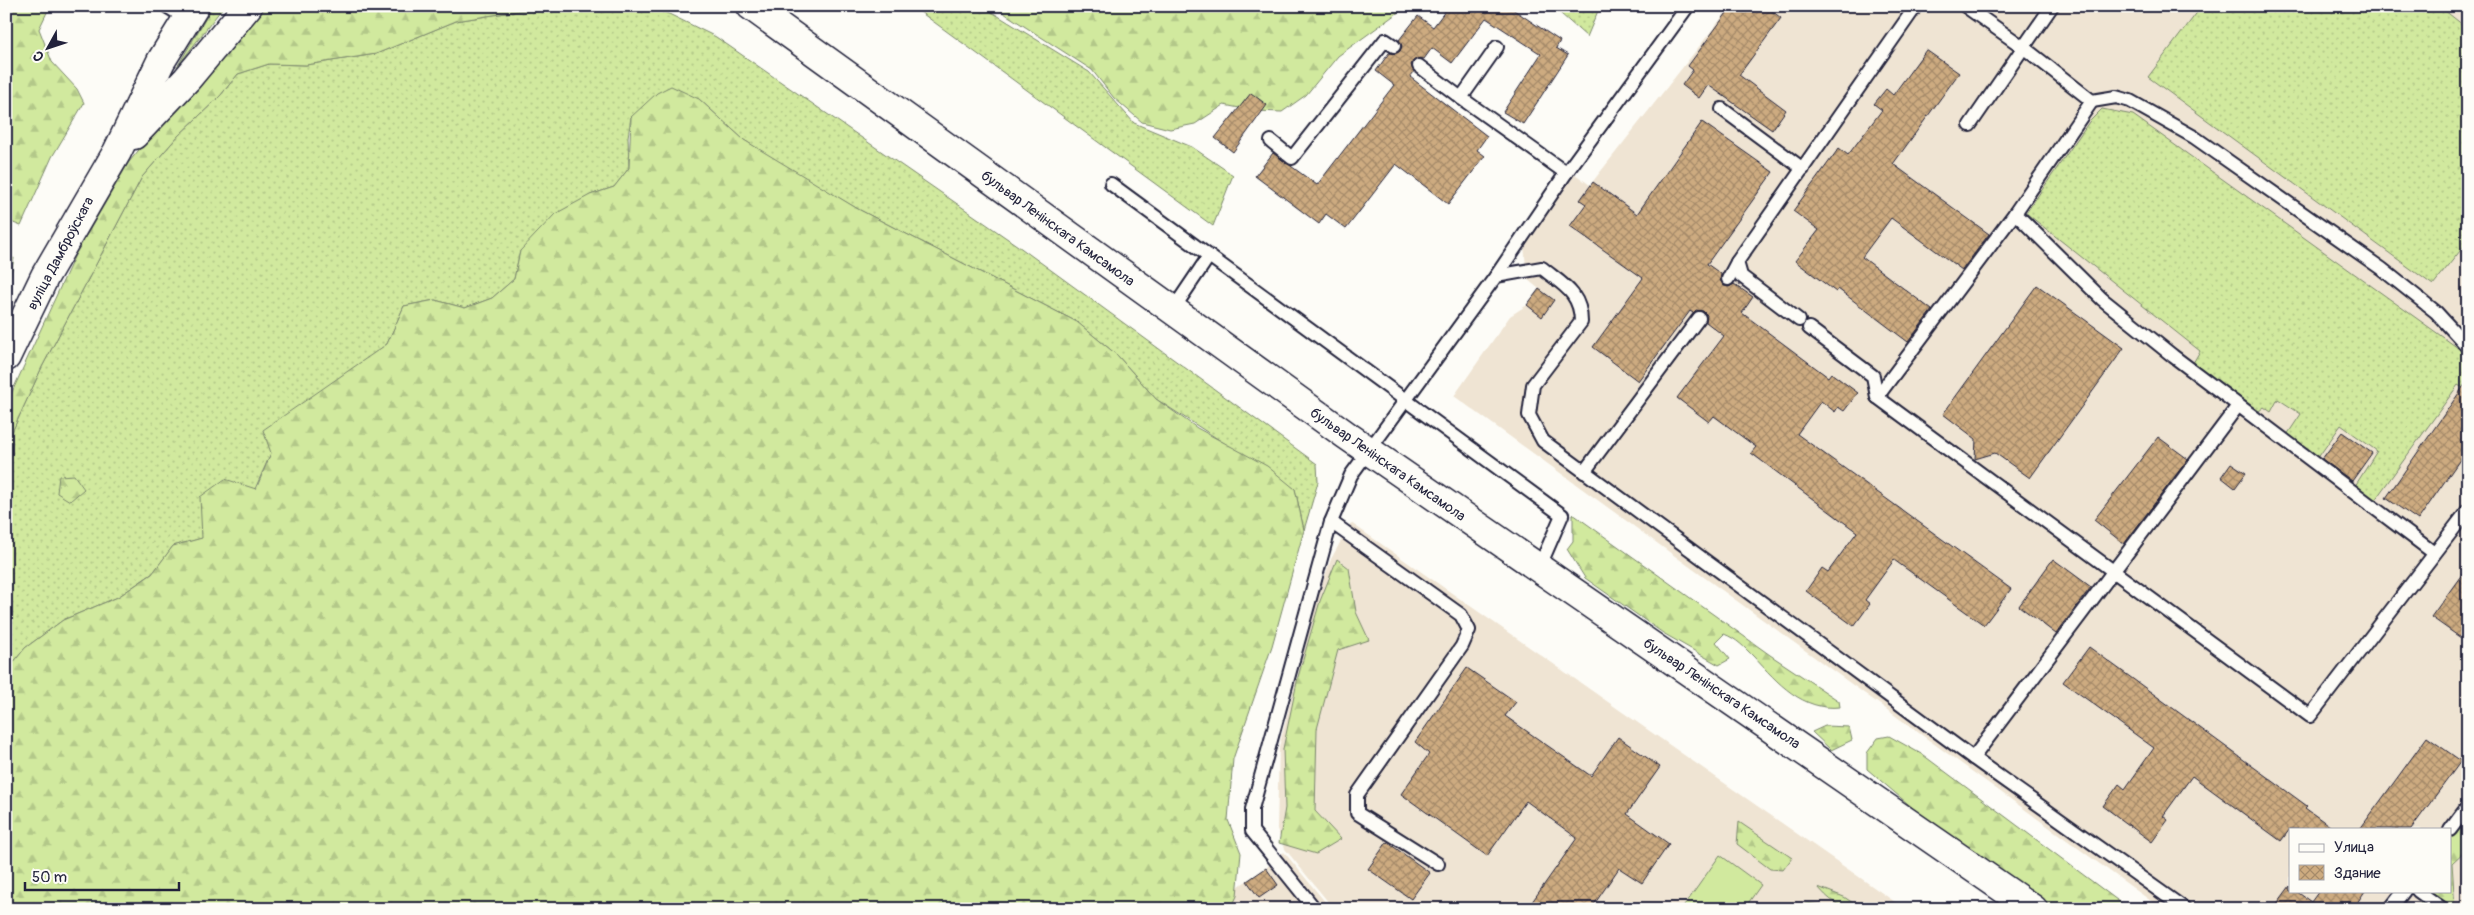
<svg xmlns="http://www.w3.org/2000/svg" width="2474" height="915" viewBox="0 0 2474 915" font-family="Pangolin,sans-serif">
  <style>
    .built { fill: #efe4d3; fill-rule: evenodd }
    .grass { fill: url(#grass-dots); stroke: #7a866c }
    .forest { fill: url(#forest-firs); stroke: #7a866c }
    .garden { fill: #d1e99e; stroke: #7a866c }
    .building { fill: url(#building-cross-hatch); stroke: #22223b }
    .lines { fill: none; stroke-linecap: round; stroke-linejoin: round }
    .service-casing { stroke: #22223b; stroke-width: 16 }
    .tertiary-casing { stroke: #22223b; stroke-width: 31 }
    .secondary-casing { stroke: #22223b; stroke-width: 31 }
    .service { stroke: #fdfcf7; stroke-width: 12 }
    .tertiary { stroke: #fdfcf7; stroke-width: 28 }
    .secondary { stroke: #fdfcf7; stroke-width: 28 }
    .labels { text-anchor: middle; stroke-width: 4; stroke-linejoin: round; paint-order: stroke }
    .street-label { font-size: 14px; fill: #22223b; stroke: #fdfcf7 }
  </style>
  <defs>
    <pattern id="grass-dots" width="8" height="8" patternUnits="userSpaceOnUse" patternTransform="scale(1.25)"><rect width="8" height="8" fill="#d1e99e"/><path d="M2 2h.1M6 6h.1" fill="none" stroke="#b3c889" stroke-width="1.8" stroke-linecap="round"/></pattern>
    <pattern id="forest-firs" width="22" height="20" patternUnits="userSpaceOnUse" patternTransform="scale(1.25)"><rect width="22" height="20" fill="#d1e99e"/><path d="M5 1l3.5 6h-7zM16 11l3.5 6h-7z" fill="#b3c889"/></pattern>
    <pattern id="building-cross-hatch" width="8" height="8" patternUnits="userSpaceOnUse" patternTransform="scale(1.25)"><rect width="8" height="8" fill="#cdab80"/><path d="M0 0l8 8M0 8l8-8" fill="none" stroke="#a68b6a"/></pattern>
  </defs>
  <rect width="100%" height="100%" fill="#fdfcf7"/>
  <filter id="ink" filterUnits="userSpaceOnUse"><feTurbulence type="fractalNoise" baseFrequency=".02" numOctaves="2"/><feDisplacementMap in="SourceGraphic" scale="10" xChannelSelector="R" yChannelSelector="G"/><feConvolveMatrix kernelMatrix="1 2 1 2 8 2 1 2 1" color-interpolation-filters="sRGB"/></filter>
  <g filter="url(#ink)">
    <g class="built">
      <path d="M1731,6H2468V909H2162L1454,396L1510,316L1527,305L1539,289L1527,279L1524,245L1575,174L1590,185ZM2290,829H2450V891H2290Z"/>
      <polygon points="1351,523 1905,909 1334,909 1285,849 1277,829 1279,747 1317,599 1331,559"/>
      <polygon points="1284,852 1331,909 1210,909 1221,898 1266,868"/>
    </g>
    <g class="grass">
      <polygon points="213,6 224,6 177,67"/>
      <polygon points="549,6 646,6 669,14 716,37 1018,246 1317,464 1318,482 1304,530 1295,489 1156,399 1117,355 1077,322 858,209 789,169 744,140 699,99 631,117 628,137 629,168 614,187 590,195 520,251 514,279 492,298 465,308 435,300 404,306 387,344 332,384 271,453 255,489 203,538 173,546 153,573 118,597 63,620 25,648 6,672 6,445 42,367 142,177 178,136 220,96 238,74 269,64 306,65 376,54 456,21"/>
      <polygon points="912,6 982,6 1089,72 1134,123 1192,147 1233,175 1213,226"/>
      <polygon points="1552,6 1600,6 1587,37"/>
      <polygon points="2202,6 2439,6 2468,29 2468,241 2433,285 2148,77"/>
      <polygon points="2102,109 2133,115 2458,348 2468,361 2468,391 2458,385 2375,500 2355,486 2377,451 2341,425 2317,459 2287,435 2301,414 2278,399 2271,412 2264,407 2259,411 2193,363 2200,351 2026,213 2089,122"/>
    </g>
    <g class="forest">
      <polygon points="6,6 50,6 39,29 52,62 77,89 84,103 52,157 21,226 6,220"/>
      <polygon points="265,6 549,6 456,21 376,54 306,65 269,64 238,74 220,96 178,136 142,177 42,367 6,445 6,405 75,255 129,162 157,128 200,87 242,29"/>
      <polygon points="993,6 1407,6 1338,56 1306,95 1282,112 1255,111 1224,105 1195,124 1170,129 1142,122 1114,98 1092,70"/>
      <polygon points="671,86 699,99 744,140 858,209 1077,322 1117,355 1156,399 1197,428 1267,466 1295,489 1304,530 1272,646 1233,759 1228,820 1241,853 1237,896 1231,909 6,909 6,672 25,648 63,620 118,597 152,574 173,546 202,538 200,497 225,479 256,489 271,453 263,430 387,344 404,306 435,300 465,308 492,298 514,279 520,251 555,214 590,195 614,187 629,168 631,117 657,93"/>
      <polygon points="14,258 6,300 6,260"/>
      <polygon points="74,475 84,489 70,501 57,493 59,476"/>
      <path d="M1573,514L1770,655L1839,701L1840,707C1802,711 1778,683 1754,657C1744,647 1737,639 1724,634L1716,642L1730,659L1719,665L1663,633L1585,578L1567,549L1573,541Z"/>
      <polygon points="1337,559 1349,568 1356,612 1369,640 1338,650 1317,729 1315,811 1341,839 1316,854 1279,843 1285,808 1283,749 1298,677 1320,601"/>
      <polygon points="1825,726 1849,727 1852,740 1831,750 1812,732"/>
      <polygon points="1889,736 1923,755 2129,909 2102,909 2094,902 2090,909 2054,909 1995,865 1921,815 1867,769 1867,753 1878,738"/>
      <polygon points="1739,822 1792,858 1783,870 1770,869 1737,844"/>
      <polygon points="2468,822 2468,848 2452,863 2455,909 2418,909 2426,891 2450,891 2450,839"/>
      <path d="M1818,887L1844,897L1862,909C1841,909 1832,903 1818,887Z"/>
    </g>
    <g class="garden">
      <polygon points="1720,855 1761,885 1744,909 1682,909"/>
      <polygon points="1807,903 1819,905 1824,909 1797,909"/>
    </g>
    <g class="building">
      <polygon points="1449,6 1508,6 1560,41 1556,48 1568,55 1523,124 1503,112 1541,54 1486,18 1452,63 1432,48 1424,59 1420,58 1413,61 1411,65 1414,72 1410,77 1487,136 1477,150 1485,156 1448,204 1396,164 1346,229 1326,214 1319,224 1255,176 1273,153 1317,185 1394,85 1376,71 1389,53 1394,54 1400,51 1402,46 1399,40 1418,16 1433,27"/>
      <polygon points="1732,6 1766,6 1781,18 1739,75 1786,110 1772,130 1708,85 1699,98 1682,85 1693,70 1688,66"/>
      <polygon points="1926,50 1959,73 1893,164 1989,234 1962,270 1891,218 1862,257 1932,310 1908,342 1838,289 1836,292 1795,261 1819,230 1793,211 1839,148 1848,155 1882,110 1874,104 1886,89 1893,95"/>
      <polygon points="1251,93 1267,105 1233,152 1215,138"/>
      <polygon points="1702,122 1773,172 1707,264 1721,274 1720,280 1724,286 1729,287 1734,284 1753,297 1742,313 1828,377 1831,373 1858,393 1844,411 1838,407 1835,412 1821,401 1797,434 2011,589 1984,625 1894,560 1865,600 1870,604 1854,626 1806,591 1822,568 1828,572 1857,532 1751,453 1756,447 1714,416 1709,422 1677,398 1724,336 1706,322 1707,315 1703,311 1696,310 1693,313 1690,311 1638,381 1593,347 1643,278 1570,226 1586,204 1580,200 1593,182 1637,214"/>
      <polygon points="2037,285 2124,348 2030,478 1995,453 1975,459 1976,439 1943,414"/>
      <polygon points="1539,289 1554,300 1542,317 1527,305"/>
      <polygon points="2468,380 2468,448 2418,520 2386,498"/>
      <polygon points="2342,432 2372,453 2352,481 2322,459"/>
      <polygon points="2158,437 2188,459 2124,544 2094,520"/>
      <polygon points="2231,463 2246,473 2235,488 2221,477"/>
      <polygon points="2053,559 2091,587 2056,634 2019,606"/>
      <polygon points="2468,566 2468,643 2431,617"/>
      <polygon points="2089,647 2307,806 2305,808 2334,829 2290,829 2281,841 2192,776 2163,816 2168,820 2152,842 2103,806 2119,784 2125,789 2154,748 2063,682"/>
      <polygon points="1467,668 1516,702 1505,716 1591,776 1618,737 1660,767 1627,814 1669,844 1642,883 1619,868 1591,909 1527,909 1577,838 1526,801 1487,856 1401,794 1429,754 1415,742"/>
      <polygon points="2427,737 2461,761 2411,829 2360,829"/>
      <polygon points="1387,842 1430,873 1411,899 1368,869"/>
      <polygon points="1266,868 1278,885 1259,898 1247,881"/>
      <polygon points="2290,886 2290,891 2296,891 2311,902 2319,891 2365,891 2353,909 2273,909"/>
    </g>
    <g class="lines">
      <defs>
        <g id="service">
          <polyline points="166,6 187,19"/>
          <polyline points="1965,6 2023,47 2092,101 2116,97 2130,101 2194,137 2382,269 2436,312 2468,347"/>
          <polyline points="1497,47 1461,98 1566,173"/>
          <polyline points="1419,66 1461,98"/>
          <polyline points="1722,109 1803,169"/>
          <polyline points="1970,125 2052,6"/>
          <polyline points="1271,141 1292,158 1385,40 1394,46"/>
          <polyline points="1111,184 1562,515 1539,568"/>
          <polyline points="2015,213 2102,299 2173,356 2434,553"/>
          <path d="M1496,276L1542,268C1563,285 1581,293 1581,322L1533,385L1529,415L1543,441L1973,758L2185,909"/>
          <polyline points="1728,279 1737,262"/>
          <polyline points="1172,311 1209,256"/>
          <polyline points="1799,320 1741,276 1737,262 1916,6"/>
          <polyline points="1809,328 1873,376 1877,397 2310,716 2468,510"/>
          <polyline points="1877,397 2015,213 2092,101"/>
          <polyline points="1584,472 1699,318"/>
          <polyline points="1331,522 1461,615 1469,630 1462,646 1357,795 1357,813 1438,864"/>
          <polyline points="1973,758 2237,407"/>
          <polyline points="2450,830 2468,806"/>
          <polyline points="2418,891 2443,909"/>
          <polyline points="1315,909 1252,831 1252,809 1331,522 1351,475 1496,276 1566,173 1688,6"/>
          <polyline points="2390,909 2404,891"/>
        </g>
        <polyline id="tertiary" points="751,6 1346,435 2033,909"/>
        <g id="secondary">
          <polyline points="134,135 187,79 248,6"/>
          <polyline points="6,357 45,276 117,152 161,61 195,6"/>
        </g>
      </defs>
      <use href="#service" class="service-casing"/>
      <use href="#tertiary" class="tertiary-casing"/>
      <use href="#secondary" class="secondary-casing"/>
      <use href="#service" class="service"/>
      <use href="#tertiary" class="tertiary"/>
      <use href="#secondary" class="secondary"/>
    </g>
  </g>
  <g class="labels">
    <g class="street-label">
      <text transform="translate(1058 228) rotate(36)" y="5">бульвар Ленінскага Камсамола</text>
      <text transform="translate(60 253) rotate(-62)" y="5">вуліца Дамброўскага</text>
      <text transform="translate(1388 464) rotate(35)" y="5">бульвар Ленінскага Камсамола</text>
      <text transform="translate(1722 693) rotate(34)" y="5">бульвар Ленінскага Камсамола</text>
    </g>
  </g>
  <rect width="2474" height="915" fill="none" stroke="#fdfcf7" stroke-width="25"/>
  <rect x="12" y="12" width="2449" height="890" fill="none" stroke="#22223b" stroke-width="2" filter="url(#ink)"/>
  <rect x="2289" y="828" width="162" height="65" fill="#fdfcf7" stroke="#a5a5ac"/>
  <rect x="2299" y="844" width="25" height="8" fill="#fdfcf7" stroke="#a5a5ac"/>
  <text x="2334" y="852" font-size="15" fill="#22223b">Улица</text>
  <rect x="2299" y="865" width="25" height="15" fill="url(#building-cross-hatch)" stroke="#a5a5ac"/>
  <text x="2334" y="878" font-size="15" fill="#22223b">Здание</text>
  <g transform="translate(48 48) rotate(230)" stroke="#fdfcf7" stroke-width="4" paint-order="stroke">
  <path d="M0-4L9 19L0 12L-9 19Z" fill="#22223b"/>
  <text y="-8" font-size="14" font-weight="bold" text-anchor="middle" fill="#22223b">С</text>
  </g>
  <path d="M25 882v8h154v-8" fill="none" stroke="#22223b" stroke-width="2.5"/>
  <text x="32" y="882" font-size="15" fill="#22223b" stroke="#fdfcf7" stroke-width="4" paint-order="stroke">50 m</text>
</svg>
